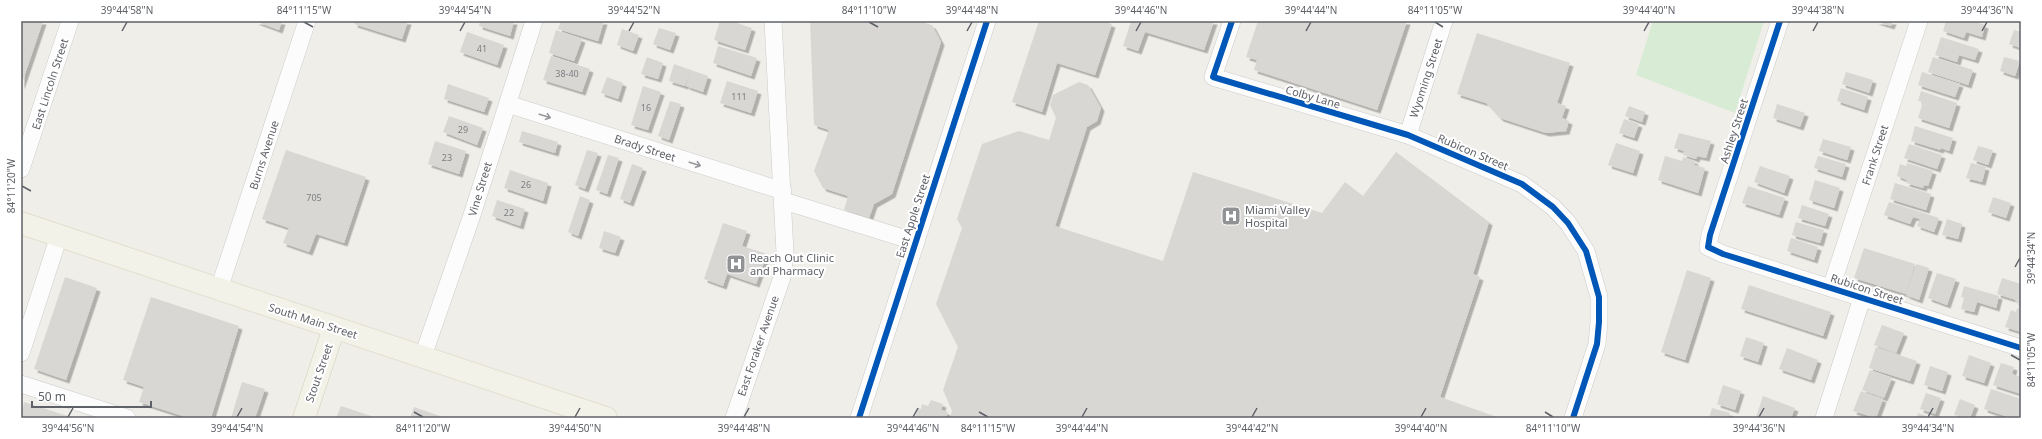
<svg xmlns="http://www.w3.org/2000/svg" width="2042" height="439" viewBox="0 0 2042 439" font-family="'Noto Sans',sans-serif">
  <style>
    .grass { fill: #d7ebd5 }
    .building { fill: #d8d7d4; filter: url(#shadow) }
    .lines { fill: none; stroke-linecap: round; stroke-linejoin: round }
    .street-casing { stroke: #cbcbcb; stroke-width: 18 }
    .primary-casing { stroke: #d7d0b6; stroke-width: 23 }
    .street { stroke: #fdfcfc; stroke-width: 17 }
    .primary { stroke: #f3f2e9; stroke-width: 22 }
    .cycleway-casing { stroke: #fff; stroke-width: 8 }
    .cycleway { stroke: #0057b8; stroke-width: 6 }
    .oneway { stroke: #96979b }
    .ticks { fill: none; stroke: #5e6167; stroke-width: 1.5 }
    .labels { text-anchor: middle; stroke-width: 4; stroke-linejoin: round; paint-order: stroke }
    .number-label { font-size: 9px; fill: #7d7f83 }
    .street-label { font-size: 11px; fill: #5e6167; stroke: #fff }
    .poi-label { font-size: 11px; fill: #5e6167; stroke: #fff; text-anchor: start }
    .neatline { fill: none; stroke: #5e6167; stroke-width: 1.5 }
    .ticks-label { font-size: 10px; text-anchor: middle; fill: #5e6167 }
  </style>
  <defs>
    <filter id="shadow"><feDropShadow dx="3.5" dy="3.5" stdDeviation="0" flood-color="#0004"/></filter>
  </defs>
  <rect width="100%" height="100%" fill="#efeee9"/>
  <polygon class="grass" points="1653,21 1764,21 1735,113 1636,75"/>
  <g class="building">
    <polygon points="21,21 43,21 21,86"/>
    <polygon points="255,21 282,21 279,30"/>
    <polygon points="355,21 408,21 402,39 354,24"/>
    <polygon points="480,21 514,21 510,36 479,26"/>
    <polygon points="561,21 604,21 598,41 558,29"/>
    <polygon points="720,21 731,21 752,28 745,50 714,40"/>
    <polygon points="810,21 918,21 932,25 941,42 892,194 874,204 869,218 844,210 848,196 823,188 814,171 829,130 814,125"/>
    <polygon points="1039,21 1101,21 1112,24 1095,75 1057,63 1042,112 1012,102"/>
    <polygon points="1131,21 1214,21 1204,50 1145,32 1138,51 1123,46"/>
    <polygon points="1258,21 1407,21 1377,110 1254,70 1257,60 1246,57"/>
    <polygon points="1875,21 1893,21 1891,26"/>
    <polygon points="1946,21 1974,21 1985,25 1982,37 1966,32 1964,38 1943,31"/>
    <polygon points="659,28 676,33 670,50 653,44"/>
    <polygon points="622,29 639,35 633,51 617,45"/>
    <polygon points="556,30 582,39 574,61 549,53"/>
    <polygon points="2014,30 2021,32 2021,48 2009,44"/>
    <polygon points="467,32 504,45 497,65 460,52"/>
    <polygon points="1477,33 1570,63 1557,103 1566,106 1562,118 1569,121 1566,131 1546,133 1500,118 1486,103 1457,94"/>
    <polygon points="1941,37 1979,49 1975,60 1959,55 1957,62 1935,55"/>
    <polygon points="718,46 757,58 751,76 713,63"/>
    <polygon points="551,56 590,69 582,92 543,80"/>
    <polygon points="647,57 663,63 658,79 641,74"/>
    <polygon points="1933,57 1973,70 1968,85 1928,72"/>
    <polygon points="2004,57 2020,61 2015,76 2000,71"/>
    <polygon points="674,64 691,70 685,86 669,81"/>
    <polygon points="691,70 708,76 703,92 686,86"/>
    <polygon points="1846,72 1873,80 1869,93 1842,84"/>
    <polygon points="1922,72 1960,84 1955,97 1918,85"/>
    <polygon points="607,77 623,83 618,99 601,93"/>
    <polygon points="727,81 758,91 751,113 720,103"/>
    <polygon points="1079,82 1088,85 1101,108 1097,121 1087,127 1055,226 1163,261 1193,172 1322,213 1345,182 1363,196 1396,152 1489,222 1473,274 1480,277 1440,397 1500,418 950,418 952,411 943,390 958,347 936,304 962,228 957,219 982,144 1019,131 1049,140 1056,118 1050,105 1053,95"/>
    <polygon points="448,84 489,98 484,112 444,99"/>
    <polygon points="643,86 661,92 648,130 631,125"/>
    <polygon points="1841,88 1868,97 1864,110 1837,101"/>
    <polygon points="1921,91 1957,103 1949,128 1918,118 1923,102 1918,101"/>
    <polygon points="670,101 681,104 669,140 658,136"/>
    <polygon points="1777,104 1805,113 1800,127 1773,118"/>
    <polygon points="1629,106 1645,112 1642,122 1625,116"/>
    <polygon points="449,116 483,128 477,145 443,132"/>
    <polygon points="1624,119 1639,124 1634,138 1619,133"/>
    <polygon points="1915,126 1953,138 1949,151 1941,148 1940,150 1911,141"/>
    <polygon points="522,131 558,142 555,153 519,142"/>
    <polygon points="1679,133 1711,141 1706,158 1697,156 1696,159 1683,155 1684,151 1674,148"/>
    <polygon points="1823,139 1851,147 1847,160 1819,151"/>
    <polygon points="435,141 466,151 459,174 428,164"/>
    <polygon points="1616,143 1640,151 1633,173 1608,165"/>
    <polygon points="1909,144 1942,155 1937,169 1904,158"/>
    <polygon points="1978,146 1993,150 1988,165 1973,160"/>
    <polygon points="286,150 366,177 344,243 316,234 309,252 283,243 289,228 262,219"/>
    <polygon points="587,150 598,153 585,189 575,185"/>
    <polygon points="608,155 619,158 607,194 596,190"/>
    <polygon points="1665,156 1682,161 1683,157 1695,161 1694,165 1705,168 1698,193 1658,180"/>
    <polygon points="1818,156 1846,164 1842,177 1814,168"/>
    <polygon points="1907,163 1933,171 1928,186 1924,185 1923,188 1906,183 1907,180 1897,176 1900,164 1906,166"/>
    <polygon points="1971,163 1986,167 1982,182 1966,178"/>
    <polygon points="632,164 643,168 630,203 620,199"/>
    <polygon points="1760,166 1790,176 1784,193 1754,182"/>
    <polygon points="510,170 548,183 543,201 504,188"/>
    <polygon points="1815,180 1840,188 1834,208 1809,200"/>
    <polygon points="1895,183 1931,194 1926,210 1890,199"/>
    <polygon points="1748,186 1785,198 1779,215 1742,203"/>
    <polygon points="580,196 590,200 578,236 568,232"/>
    <polygon points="1993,197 2011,203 2006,218 1988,212"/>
    <polygon points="497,200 525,209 520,226 492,216"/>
    <polygon points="1889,202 1939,218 1934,232 1917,226 1920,219 1913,217 1910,224 1884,215"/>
    <polygon points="1802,205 1829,214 1825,226 1798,218"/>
    <polygon points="1947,219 1962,224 1958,239 1942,235"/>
    <polygon points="1796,222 1824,230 1820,243 1792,235"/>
    <polygon points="723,223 747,231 742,246 767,254 756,284 727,274 723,286 704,279"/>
    <polygon points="604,231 621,237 615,253 599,248"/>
    <polygon points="1791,238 1818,247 1814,260 1787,251"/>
    <polygon points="1864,248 1915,264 1906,294 1854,278"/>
    <polygon points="1916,264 1929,268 1919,300 1906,295"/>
    <polygon points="1687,270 1711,278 1685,360 1661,352"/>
    <polygon points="1937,273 1956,279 1947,305 1928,298"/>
    <polygon points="65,277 97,288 66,380 34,369"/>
    <polygon points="2002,278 2021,284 2021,304 2015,302 2016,300 1997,294"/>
    <polygon points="1749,285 1831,312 1823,336 1741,309"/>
    <polygon points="1964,286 1999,296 1996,308 1977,302 1974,312 1961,309 1964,298 1961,297"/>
    <polygon points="151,297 239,326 211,418 189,418 139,402 144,387 123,380"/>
    <polygon points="2017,308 2021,309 2021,332 2005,327 2011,310 2016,312"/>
    <polygon points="1882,325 1904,333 1896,353 1874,345"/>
    <polygon points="1746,337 1764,343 1758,362 1740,356"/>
    <polygon points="1876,347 1917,361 1910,381 1869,368"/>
    <polygon points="1787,348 1818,360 1811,380 1779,369"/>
    <polygon points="1969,355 1991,363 1984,383 1962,376"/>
    <polygon points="2001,363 2014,367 2012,374 2021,377 2021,394 1993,385"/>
    <polygon points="1930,366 1948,372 1942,391 1924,385"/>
    <polygon points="1870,370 1892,378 1884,398 1862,390"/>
    <polygon points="242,382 265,389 255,418 231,418"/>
    <polygon points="1723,385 1741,391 1735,410 1717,404"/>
    <polygon points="1991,389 2021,399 2020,418 2011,418 1984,409"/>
    <polygon points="1861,391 1883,399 1876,418 1853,411"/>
    <polygon points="1926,393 1941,398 1935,414 1920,409"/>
    <polygon points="1763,396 1795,408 1791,418 1756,417"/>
    <polygon points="1960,399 1975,405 1970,418 1954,415"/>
    <polygon points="931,400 943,404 941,410 948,412 946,418 915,418 918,408 921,409 922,404 928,406"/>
    <polygon points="24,402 74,418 21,418"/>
    <polygon points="341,406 377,418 336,418"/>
    <polygon points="414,407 446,418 410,418"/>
    <polygon points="1712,408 1730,413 1728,418 1709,418"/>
    <polygon points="1918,413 1932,418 1917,418"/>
  </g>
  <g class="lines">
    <defs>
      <g id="street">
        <polyline points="1232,21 1213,77 1408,135 1522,184 1553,207 1568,223 1586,251 1599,297 1599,322 1597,344 1573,418"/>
        <polyline points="1780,21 1710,235 1708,247 1723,254 2021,348"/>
        <polyline points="508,104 783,191"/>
        <polyline points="1408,135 1444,21"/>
        <polyline points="21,169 70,21"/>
        <polyline points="784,201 916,242"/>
        <polyline points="1831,288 1919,21"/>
        <polyline points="219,289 307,21"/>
        <polyline points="21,353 59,236"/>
        <polyline points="423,356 472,215 534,21"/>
        <polyline points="21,384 127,418"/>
        <polyline points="734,418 782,277 785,253 773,21"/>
        <polyline points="859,418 987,21"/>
        <polyline points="1824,418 1862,298"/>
      </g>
      <g id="primary">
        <polyline points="21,223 606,418"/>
        <polyline points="304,418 334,328"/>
      </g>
    </defs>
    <use href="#street" class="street-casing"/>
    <use href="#primary" class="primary-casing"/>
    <use href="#street" class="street"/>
    <use href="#primary" class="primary"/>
    <defs>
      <g id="cycleway">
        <polyline points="1232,21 1213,77 1408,135 1522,184 1553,207 1568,223 1586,251 1599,297 1599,322 1597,344 1573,418"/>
        <polyline points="1780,21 1710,235 1708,247 1723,254 2021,348"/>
        <polyline points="859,418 987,21"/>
      </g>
    </defs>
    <use href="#cycleway" class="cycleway-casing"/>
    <use href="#cycleway" class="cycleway"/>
  </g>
  <defs><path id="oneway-shaft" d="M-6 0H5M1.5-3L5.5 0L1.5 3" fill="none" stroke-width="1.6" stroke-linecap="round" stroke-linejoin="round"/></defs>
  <g class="oneway">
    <use href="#oneway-shaft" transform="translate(545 116) rotate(18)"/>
    <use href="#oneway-shaft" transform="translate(695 164) rotate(18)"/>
  </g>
  <path class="ticks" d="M304,22L313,27M869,22L878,27M1435,22L1443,27M122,31L127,22M460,31L465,22M629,31L634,22M967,31L972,22M1136,31L1141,22M1306,31L1311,22M1644,31L1649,22M1813,31L1818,22M1982,31L1987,22M22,186L31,191M2015,267L2020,258M2011,355L2020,360M414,412L423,417M979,412L988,417M1545,412L1553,417M68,417L73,408M237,417L242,408M575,417L580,408M744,417L749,408M913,417L918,408M1082,417L1087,408M1252,417L1257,408M1421,417L1426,408M1759,417L1764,408M1928,417L1933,408"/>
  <defs>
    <symbol id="hospital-square" viewBox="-11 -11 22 22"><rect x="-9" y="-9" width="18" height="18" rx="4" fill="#919294" stroke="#fff"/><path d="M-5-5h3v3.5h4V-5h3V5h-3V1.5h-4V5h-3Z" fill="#fff"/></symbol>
  </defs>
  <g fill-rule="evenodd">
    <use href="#hospital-square" x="1220" y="205" width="22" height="22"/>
    <use href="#hospital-square" x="725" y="253" width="22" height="22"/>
  </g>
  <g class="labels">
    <g class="number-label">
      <text x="482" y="52">41</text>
      <text x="567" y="77">38-40</text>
      <text x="739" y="100">111</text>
      <text x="646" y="111">16</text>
      <text x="463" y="133">29</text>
      <text x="447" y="161">23</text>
      <text x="526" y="188">26</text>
      <text x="314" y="201">705</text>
      <text x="509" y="216">22</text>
    </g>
    <g class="street-label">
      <text transform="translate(1426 78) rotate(-72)" y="4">Wyoming Street</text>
      <text transform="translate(50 84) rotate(-72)" y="4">East Lincoln Street</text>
      <text transform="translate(1313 97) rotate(16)" y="4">Colby Lane</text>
      <text transform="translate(1734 131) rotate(-72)" y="4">Ashley Street</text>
      <text transform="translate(645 148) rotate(18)" y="4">Brady Street</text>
      <text transform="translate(1473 152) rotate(23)" y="4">Rubicon Street</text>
      <text transform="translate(264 155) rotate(-72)" y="4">Burns Avenue</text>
      <text transform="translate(1875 155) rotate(-72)" y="4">Frank Street</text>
      <text transform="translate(480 189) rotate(-73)" y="4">Vine Street</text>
      <text transform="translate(913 216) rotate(-72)" y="4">East Apple Street</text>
      <text transform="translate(1867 289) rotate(18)" y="4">Rubicon Street</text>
      <text transform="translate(313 321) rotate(18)" y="4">South Main Street</text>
      <text transform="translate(758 346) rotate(-71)" y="4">East Foraker Avenue</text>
      <text transform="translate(319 373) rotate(-71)" y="4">Stout Street</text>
    </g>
    <g class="poi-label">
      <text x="1245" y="214">Miami Valley<tspan x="1245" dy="13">Hospital</tspan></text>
      <text x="750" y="262">Reach Out Clinic<tspan x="750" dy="13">and Pharmacy</tspan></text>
    </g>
  </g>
  <rect width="2042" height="439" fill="none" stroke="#ffffff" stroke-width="44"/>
  <path d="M32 401v6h119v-6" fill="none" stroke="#5e6167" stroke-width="2"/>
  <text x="38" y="401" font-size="12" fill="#5e6167" stroke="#ffffff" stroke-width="3" paint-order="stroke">50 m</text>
  <rect x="22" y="22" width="1998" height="395" class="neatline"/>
  <g class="ticks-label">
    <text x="127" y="14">39°44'58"N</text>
    <text x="304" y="14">84°11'15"W</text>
    <text x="465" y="14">39°44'54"N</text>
    <text x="634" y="14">39°44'52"N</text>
    <text x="869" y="14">84°11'10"W</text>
    <text x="972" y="14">39°44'48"N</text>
    <text x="1141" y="14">39°44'46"N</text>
    <text x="1311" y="14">39°44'44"N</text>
    <text x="1435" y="14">84°11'05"W</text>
    <text x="1649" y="14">39°44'40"N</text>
    <text x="1818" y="14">39°44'38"N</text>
    <text x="1987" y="14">39°44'36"N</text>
    <text transform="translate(11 186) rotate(-90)" y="4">84°11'20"W</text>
    <text transform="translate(2031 258) rotate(-90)" y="4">39°44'34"N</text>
    <text transform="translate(2031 360) rotate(-90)" y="4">84°11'05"W</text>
    <text x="68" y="432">39°44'56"N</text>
    <text x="237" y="432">39°44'54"N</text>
    <text x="423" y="432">84°11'20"W</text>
    <text x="575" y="432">39°44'50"N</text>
    <text x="744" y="432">39°44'48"N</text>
    <text x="913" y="432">39°44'46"N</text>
    <text x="988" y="432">84°11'15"W</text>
    <text x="1082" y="432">39°44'44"N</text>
    <text x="1252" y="432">39°44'42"N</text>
    <text x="1421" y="432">39°44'40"N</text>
    <text x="1553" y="432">84°11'10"W</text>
    <text x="1759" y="432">39°44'36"N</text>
    <text x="1928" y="432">39°44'34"N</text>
  </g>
</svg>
